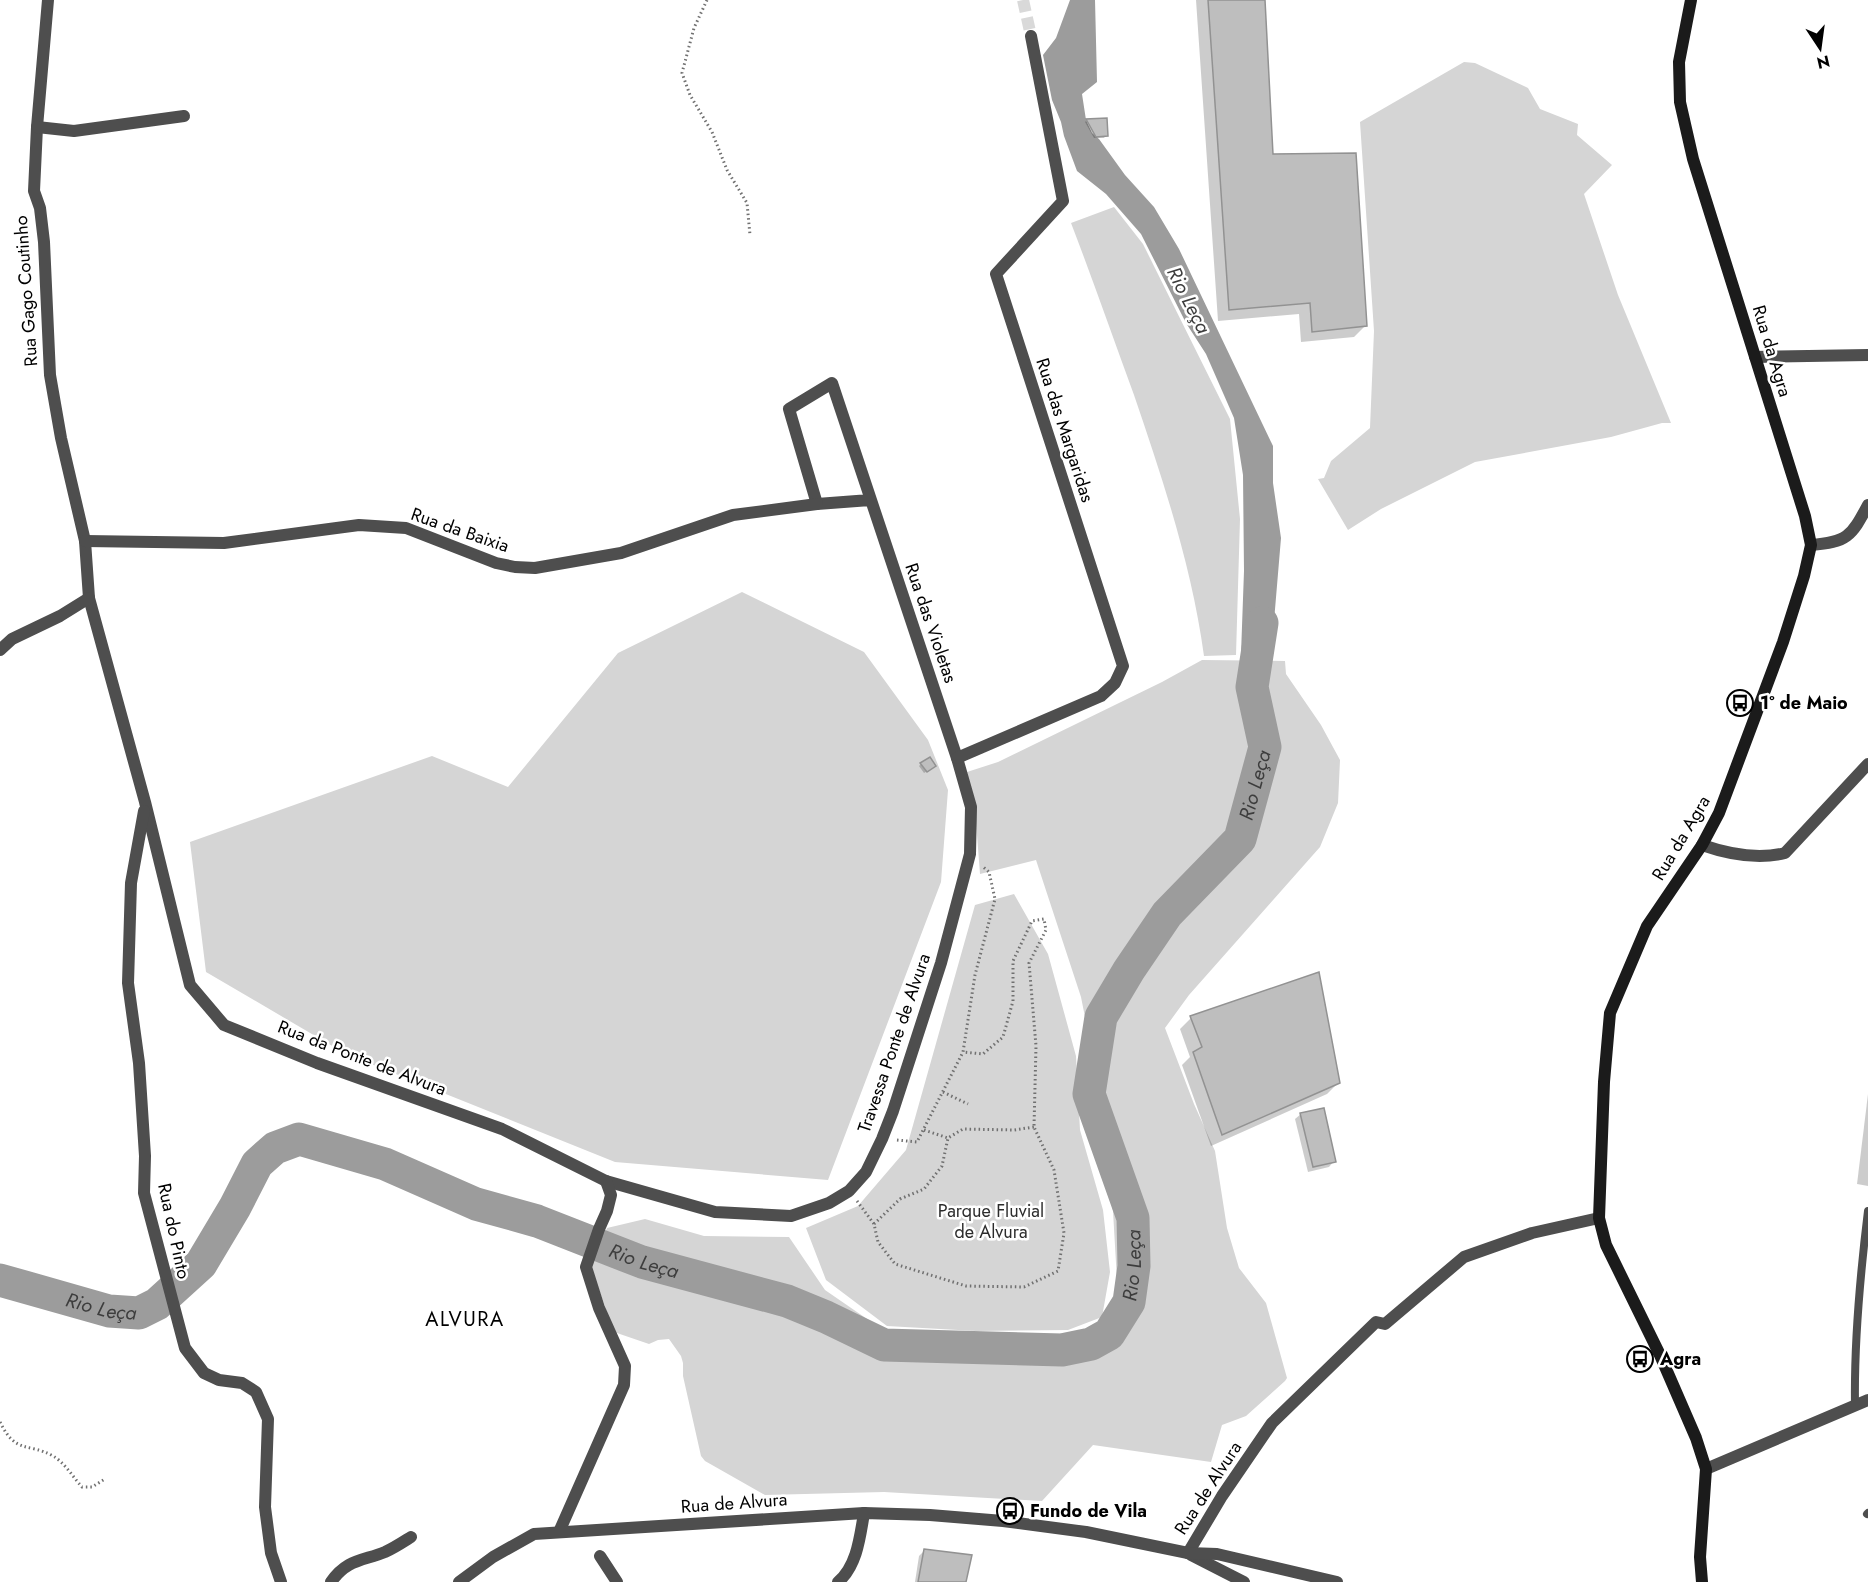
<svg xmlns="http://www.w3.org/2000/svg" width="1868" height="1582" viewBox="0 0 1868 1582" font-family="Jost,sans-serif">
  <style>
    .green { fill: #d5d5d5 }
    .water { fill: #9c9c9c }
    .shadow { fill: #0003 }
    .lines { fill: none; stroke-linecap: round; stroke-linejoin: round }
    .river { stroke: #9c9c9c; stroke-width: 33 }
    .building { fill: #bebebe; stroke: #929292; stroke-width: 1.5 }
    .minor-tunnel { stroke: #d9d9d9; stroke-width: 12; stroke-dasharray: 12 6; stroke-linecap: butt }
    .path { stroke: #707070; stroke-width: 3; stroke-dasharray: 1.5 3; stroke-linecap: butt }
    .service { stroke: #4e4e4e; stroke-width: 8 }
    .minor { stroke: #4e4e4e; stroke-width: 12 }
    .tertiary { stroke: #4e4e4e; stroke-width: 12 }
    .secondary { stroke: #1b1b1b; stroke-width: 12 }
    .labels { text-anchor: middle; stroke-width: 5; stroke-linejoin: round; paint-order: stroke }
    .street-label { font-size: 18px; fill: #000; stroke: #fff }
    .poi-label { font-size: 18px; font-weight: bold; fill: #000; stroke: #fff; text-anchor: start }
    .park-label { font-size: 18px; fill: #2c2c2c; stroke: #fff }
    .water-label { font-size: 20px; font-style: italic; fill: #3d3d3d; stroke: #fff }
    .neighbourhood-label { font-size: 20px; letter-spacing: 1.5px; fill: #000; stroke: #fff }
  </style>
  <rect width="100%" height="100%" fill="#fff"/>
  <g class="green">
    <polygon points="1464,62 1475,63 1528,88 1540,109 1578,124 1577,135 1612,165 1584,194 1618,295 1671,423 1662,423 1611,437 1475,462 1381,509 1348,530 1318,479 1324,478 1331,461 1370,428 1374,331 1360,122"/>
    <path d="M1114,207L1143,244L1230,419L1240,519L1236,655L1204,656C1192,567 1163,480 1134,395C1113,338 1093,280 1071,223Z"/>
    <polygon points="742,592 864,652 928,740 948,790 941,882 828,1180 615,1162 346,1054 206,972 190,842 432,756 508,787 618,653"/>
    <polygon points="1202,660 1285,661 1286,674 1321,725 1340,760 1338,803 1320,847 1189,995 1165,1028 1194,1104 1215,1151 1227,1228 1239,1268 1266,1303 1287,1378 1285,1381 1246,1416 1222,1425 1211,1462 1093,1445 1042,1501 884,1492 765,1495 705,1461 701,1456 683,1376 683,1363 681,1356 669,1339 658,1340 649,1344 614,1332 591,1267 607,1228 645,1219 704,1236 789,1237 825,1290 886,1332 1058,1339 1097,1329 1118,1298 1113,1211 1083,1085 1088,1032 1081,997 1036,860 980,874 975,809 967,772 998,762 1162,682"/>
    <polygon points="1014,894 1048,954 1076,1056 1080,1130 1103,1210 1110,1272 1102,1317 1068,1330 976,1331 887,1326 826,1280 806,1228 858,1206 906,1150 975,905"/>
  </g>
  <polygon class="water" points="1070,0 1095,0 1097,82 1082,94 1086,120 1092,133 1099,139 1125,175 1154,207 1179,249 1273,446 1273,483 1281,538 1273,633 1266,678 1241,654 1244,571 1243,475 1234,418 1206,354 1186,323 1141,234 1106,194 1077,171 1064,136 1061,122 1052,100 1043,55 1056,38"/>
  <g class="shadow">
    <polygon points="1196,0 1263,0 1272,156 1366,325 1354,337 1301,342 1299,314 1218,321"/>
    <polygon points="1087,120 1106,120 1106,135 1104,138 1094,138 1085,122"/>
    <polygon points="921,764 932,768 924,773 919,766"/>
    <polygon points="1191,1018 1339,1082 1327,1094 1211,1146 1182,1065 1190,1057 1180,1029"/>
    <polygon points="1868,1094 1868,1186 1857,1184"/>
    <polygon points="1301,1114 1334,1161 1329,1167 1308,1172 1295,1119"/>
    <polygon points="924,1551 965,1582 915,1582 919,1556"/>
  </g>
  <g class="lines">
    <path class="river" id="s1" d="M0,1280L109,1311L139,1313L157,1304L201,1264L235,1207L257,1164L275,1148L299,1139L385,1164L476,1204L537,1221L642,1262L787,1301L826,1317L884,1345L1062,1350L1091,1344L1109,1334L1129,1302L1134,1266L1133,1218L1089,1094L1101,1017L1129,970L1167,914L1240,839L1265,747L1252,687L1262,623"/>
  </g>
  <g class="building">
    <polygon points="1208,0 1265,0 1273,154 1356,153 1367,326 1312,332 1310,303 1229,310"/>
    <polygon points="1107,118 1108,136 1096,137 1086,119"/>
    <polygon points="930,757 936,766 927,772 920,763"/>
    <polygon points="1319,972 1340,1083 1222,1135 1193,1052 1202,1047 1190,1016"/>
    <polygon points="1324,1108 1336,1162 1313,1167 1300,1113"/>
    <polygon points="924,1549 972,1555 966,1582 918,1582"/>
  </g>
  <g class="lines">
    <polyline class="minor-tunnel" points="1023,0 1031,36"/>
    <g class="path">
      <polyline points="707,0 694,28 682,73 690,95 712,132 727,170 747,203 750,235"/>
      <polyline points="943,1092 968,1104"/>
      <polyline points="924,1130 948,1138"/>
      <polyline points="897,1140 917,1142 963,1052 975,975 995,899 989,872 982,866"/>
      <polyline points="857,1201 874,1224 878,1242 895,1264 966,1286 1024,1287 1058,1271 1064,1233 1054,1170 1034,1127 1036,1046 1029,963 1046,930 1044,919 1032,921 1013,961 1013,1001 1003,1037 983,1054 963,1052"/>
      <polyline points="874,1224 900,1199 924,1189 942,1166 948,1138 963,1129 1014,1130 1034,1127"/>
      <path d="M0,1422C16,1455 28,1442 53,1456C64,1462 73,1477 82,1487H92L105,1479"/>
    </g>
    <g class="service">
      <path d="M1855,1405C1854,1340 1860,1276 1868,1211"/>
      <polyline points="1867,1514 1868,1513"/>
    </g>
    <g class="minor">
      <polyline points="48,0 37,127 34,191 40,208 44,242 50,375 61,438 85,541 89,598 145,802 190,985 224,1025 317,1063 502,1129 606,1181 715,1212 791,1216 829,1203 849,1191 866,1172 882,1139 893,1111 941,963 970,854 971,807 957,758 832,383 789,409 817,504 870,500"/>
      <polyline points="37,127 74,131 184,116"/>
      <polyline points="1755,357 1868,355"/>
      <polyline points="85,541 224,543 359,525 406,528 496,563 515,567 535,568 621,553 733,515 817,504"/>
      <path d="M1811,545C1847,542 1851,537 1868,505"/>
      <polyline points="0,650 12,639 60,616 89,598"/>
      <polyline points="957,758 1101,696 1115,683 1123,666 996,274 1063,201 1031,36"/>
      <polyline points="144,811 131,883 128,983 139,1063 145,1156 144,1193 185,1348 204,1373 219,1380 242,1383 256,1392 268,1419 265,1507 271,1553 281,1582"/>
      <path d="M1702,845C1728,854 1757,860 1785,853L1868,764"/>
      <polyline points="559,1532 624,1385 625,1366 599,1308 586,1267 599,1229 607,1211 611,1195 606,1181"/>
      <polyline points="1188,1553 1222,1496 1272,1423 1376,1322 1385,1324 1464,1257 1532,1233 1599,1218"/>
      <polyline points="600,1556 617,1582"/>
      <path d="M331,1582C347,1559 363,1561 385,1552C394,1548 403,1542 411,1537"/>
      <path d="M838,1582C857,1566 860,1537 864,1513"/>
    </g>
    <g class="tertiary">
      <polyline points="1706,1469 1868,1400"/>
      <polyline points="1191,1555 1244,1582"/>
      <polyline points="459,1582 493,1557 534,1534 864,1513 930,1515 1003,1521 1086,1532 1188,1553 1217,1554 1337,1582"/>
    </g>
    <polyline class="secondary" points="1691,0 1679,62 1680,102 1693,159 1805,516 1811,545 1804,576 1783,642 1719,813 1702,845 1647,926 1610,1013 1604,1082 1599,1218 1606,1245 1660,1355 1696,1438 1706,1469 1700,1557 1702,1582"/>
  </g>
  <defs>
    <symbol id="bus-ring" viewBox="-11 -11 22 22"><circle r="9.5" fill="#fff" stroke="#000" stroke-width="1.5"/><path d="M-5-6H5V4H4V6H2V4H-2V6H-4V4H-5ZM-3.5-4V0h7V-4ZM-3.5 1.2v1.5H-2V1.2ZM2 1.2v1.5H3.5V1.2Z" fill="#000"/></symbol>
  </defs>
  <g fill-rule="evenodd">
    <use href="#bus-ring" x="1725" y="688" width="30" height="30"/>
    <use href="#bus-ring" x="1625" y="1344" width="30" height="30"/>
    <use href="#bus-ring" x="995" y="1496" width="30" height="30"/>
  </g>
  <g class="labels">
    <g class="street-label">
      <text transform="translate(26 291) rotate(-94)" y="6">Rua Gago Coutinho</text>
      <text transform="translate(1772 351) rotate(73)" y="6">Rua da Agra</text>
      <text transform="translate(1065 430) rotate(72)" y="6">Rua das Margaridas</text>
      <text transform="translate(460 530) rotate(19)" y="6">Rua da Baixia</text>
      <text transform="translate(931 623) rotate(71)" y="6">Rua das Violetas</text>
      <text transform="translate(1681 838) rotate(-59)" y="6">Rua da Agra</text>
      <text transform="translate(894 1043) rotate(-71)" y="6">Travessa Ponte de Alvura</text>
      <text transform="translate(362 1058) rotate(21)" y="6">Rua da Ponte de Alvura</text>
      <text transform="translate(174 1231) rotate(78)" y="6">Rua do Pinto</text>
      <text transform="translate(1208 1488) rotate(-57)" y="6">Rua de Alvura</text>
      <text transform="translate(734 1503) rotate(-4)" y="6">Rua de Alvura</text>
    </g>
    <g class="poi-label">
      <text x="1760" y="709">1º de Maio</text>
      <text x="1660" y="1365">Agra</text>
      <text x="1030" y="1517">Fundo de Vila</text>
    </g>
    <g class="park-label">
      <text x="991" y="1217">Parque Fluvial<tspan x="991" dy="21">de Alvura</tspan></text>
    </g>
    <g class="water-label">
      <text transform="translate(1189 300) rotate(63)" y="7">Rio Leça</text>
      <text dy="7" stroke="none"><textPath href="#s1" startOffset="1852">Rio Leça</textPath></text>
      <text dy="7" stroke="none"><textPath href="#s1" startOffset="754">Rio Leça</textPath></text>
      <text dy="7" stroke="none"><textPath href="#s1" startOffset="1312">Rio Leça</textPath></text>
      <text dy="7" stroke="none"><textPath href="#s1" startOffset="105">Rio Leça</textPath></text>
    </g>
    <g class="neighbourhood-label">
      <text x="465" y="1326">ALVURA</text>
    </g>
  </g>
  <g transform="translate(1820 48) rotate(167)" stroke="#ffffff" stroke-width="4.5" paint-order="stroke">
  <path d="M0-4.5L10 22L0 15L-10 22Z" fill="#000000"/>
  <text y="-9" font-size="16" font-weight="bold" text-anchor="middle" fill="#000000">N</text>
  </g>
</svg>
